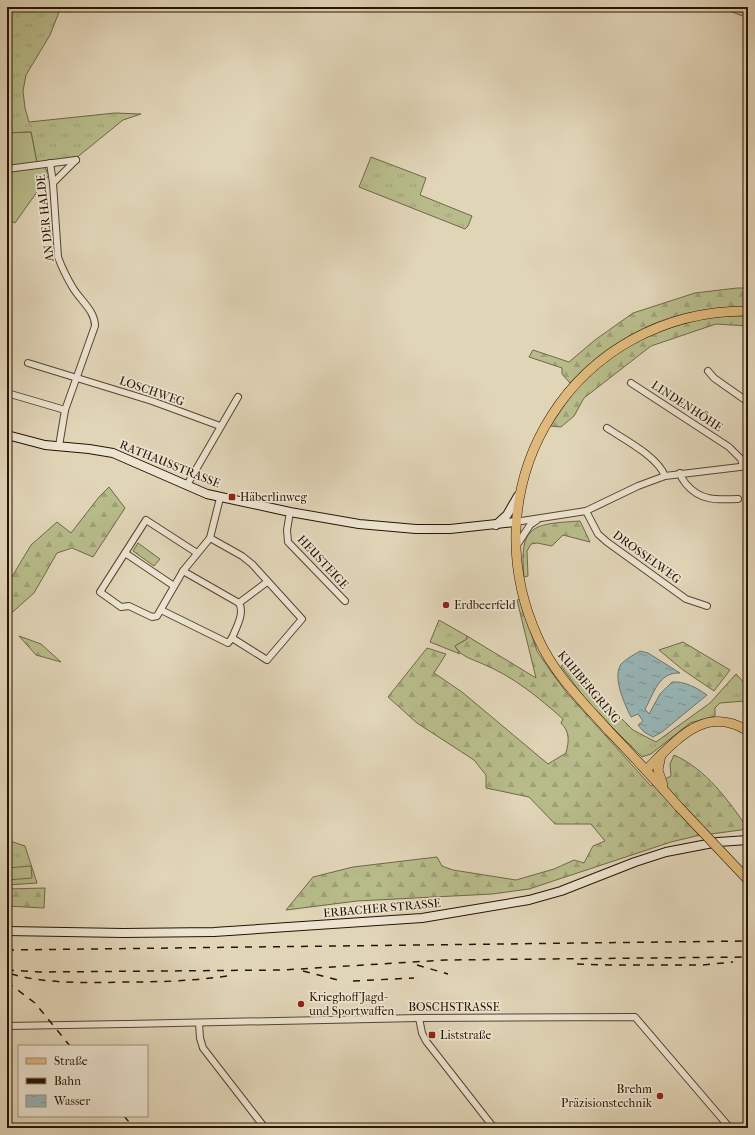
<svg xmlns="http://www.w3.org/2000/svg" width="755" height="1135" viewBox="0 0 755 1135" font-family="'IM FELL French Canon',serif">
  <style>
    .grass { fill: url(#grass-tufts); stroke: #706846 }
    .forest { fill: url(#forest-firs); stroke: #706846 }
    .park { fill: url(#park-crowns); stroke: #706846 }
    .garden { fill: #b8bc8b; stroke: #706846 }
    .water { fill: url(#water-ripples); stroke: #6b756f }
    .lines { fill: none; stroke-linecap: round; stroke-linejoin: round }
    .street-casing { stroke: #56442f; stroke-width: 8 }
    .secondary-casing { stroke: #281301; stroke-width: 10 }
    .primary-casing { stroke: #281301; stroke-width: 10 }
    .street { stroke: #ece4d1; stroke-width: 6 }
    .secondary { stroke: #ece4d1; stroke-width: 8 }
    .primary { stroke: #e0ba7c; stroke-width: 9 }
    .rail { stroke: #281301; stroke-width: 1.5; stroke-dasharray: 7 7; stroke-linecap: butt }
    .primary-bridge-casing { stroke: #281301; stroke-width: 10; stroke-linecap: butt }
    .primary-bridge { stroke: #e0ba7c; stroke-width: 9 }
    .poi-dot { fill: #8f2418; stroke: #ece4d1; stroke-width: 1.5 }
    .labels { text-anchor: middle; stroke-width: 3.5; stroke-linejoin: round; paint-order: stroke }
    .street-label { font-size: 12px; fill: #281301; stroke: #ece4d1 }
    .poi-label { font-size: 12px; fill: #281301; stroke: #ece4d1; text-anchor: start }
  </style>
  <defs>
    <pattern id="grass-tufts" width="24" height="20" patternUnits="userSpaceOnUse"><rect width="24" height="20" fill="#b8bc8b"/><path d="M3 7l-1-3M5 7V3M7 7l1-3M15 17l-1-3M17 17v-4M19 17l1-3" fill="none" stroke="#9ea176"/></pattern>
    <pattern id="forest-firs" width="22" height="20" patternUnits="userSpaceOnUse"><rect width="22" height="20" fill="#b8bc8b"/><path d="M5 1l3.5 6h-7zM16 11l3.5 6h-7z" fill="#9ea176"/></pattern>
    <pattern id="park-crowns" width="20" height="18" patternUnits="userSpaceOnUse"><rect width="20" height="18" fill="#b8bc8b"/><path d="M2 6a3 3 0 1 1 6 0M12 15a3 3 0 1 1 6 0" fill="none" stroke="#9ea176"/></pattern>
    <pattern id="water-ripples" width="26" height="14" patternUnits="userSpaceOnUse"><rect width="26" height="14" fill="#97b6b8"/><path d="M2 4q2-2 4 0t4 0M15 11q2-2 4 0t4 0" fill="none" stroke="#7b9393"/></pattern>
  </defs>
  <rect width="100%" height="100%" fill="#e1d5b8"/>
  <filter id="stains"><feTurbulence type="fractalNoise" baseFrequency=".005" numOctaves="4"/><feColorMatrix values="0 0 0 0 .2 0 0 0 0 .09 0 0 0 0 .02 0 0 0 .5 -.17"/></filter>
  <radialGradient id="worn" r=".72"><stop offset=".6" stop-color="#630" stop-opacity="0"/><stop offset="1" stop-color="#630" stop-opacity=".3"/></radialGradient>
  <g class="grass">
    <polygon points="7,7 61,7 50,35 26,75 23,91 25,108 29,122 115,113 141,114 123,120 75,159 37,163 31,132 7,133"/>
    <polygon points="719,7 748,7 748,18"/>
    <polygon points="371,157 426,178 420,195 472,216 468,226 465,229 359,187"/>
    <polygon points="439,620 467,636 467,639 455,646 460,654 430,642"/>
    <polygon points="569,661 598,695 633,730 656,742 710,703 736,674 748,687 748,702 745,701 720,703 715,708 715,716 690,723 651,754 642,757 589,704 561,666"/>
    <polygon points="7,840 25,846 37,883 7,885"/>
  </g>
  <g class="forest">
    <path d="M737,288H748V307C672,307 624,330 570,383L562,374V368L529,357L533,350L569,362L595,340L633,313L695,293Z"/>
    <path d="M748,316V326L716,324L651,346L584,398L574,416L561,427L550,426C563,408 576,386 594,371C626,343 669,325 711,317C723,315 736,316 748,316Z"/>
    <polygon points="109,487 125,508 93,557 72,548 57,553 34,593 7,617 7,585 31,545 57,522 71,533 99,497"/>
    <path d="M580,521L590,542L563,535L552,546L537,543L531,544L527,551L528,576L524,577C519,525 532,524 580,521Z"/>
    <path d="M520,599L537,651L552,673L567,693L651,786L671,776L670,764L674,755C706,769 729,801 748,829L696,836L671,842L529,889L492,894L357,901L286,910L313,877L353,867L437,857L442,866L453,870L516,880L554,869L574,860L584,863L593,846L605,841L591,824H555L529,797L486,788V775L474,760L417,723L388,697L427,648L446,654L434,673L462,692L548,764L566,753C569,741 570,732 561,723L563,719C538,697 514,677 483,664C472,659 461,657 455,646L467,639V636L536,678L517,600Z"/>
    <polygon points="19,636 41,644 61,662 36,655"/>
    <polygon points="683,642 730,670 714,691 683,670 659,650"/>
    <polygon points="45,888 44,908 7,906 7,889"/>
  </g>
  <polygon class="park" points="138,543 160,559 154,566 133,551"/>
  <g class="garden">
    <polygon points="31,132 37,163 7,166 7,133"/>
    <polygon points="44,166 49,175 15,223 7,219 7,170"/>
    <polygon points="31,866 32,878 7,880 7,868"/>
  </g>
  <path class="water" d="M640,651L648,653L680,673C658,672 654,694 645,709L649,714L660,694L672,682C685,681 697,688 707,695L662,732L653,737L644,732L638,725L643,721L638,714L631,717C625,705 613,679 620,666C623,660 634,655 640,651Z"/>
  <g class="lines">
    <defs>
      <g id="street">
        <path d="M50,163L53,183L58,257C62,268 67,278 73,288C81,301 95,311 95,326L65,410L59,446"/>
        <polyline points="7,169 76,160"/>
        <polyline points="53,183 76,160"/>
        <polyline points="28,363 152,401 220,426"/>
        <polyline points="708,371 714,378 748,402"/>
        <polyline points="631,383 729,447 741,459 743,466"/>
        <polyline points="7,393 65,410"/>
        <path d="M607,428C625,440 657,456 665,476"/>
        <path d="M680,473C681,478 683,480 686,484C700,501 717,500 738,499"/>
        <polyline points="187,485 238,397"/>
        <polyline points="586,511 598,534 607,542 686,599 707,606"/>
        <polyline points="290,512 287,530 288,542 345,601"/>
        <polyline points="515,522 586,511 638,486 665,476 748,466"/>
        <polyline points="519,542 530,525 537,520"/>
        <polyline points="125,553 174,586"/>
        <polyline points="197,553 146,520 100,592 121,607 129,606 152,617 157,616 183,571 210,538 220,498"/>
        <polyline points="183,571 239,603"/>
        <polyline points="161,610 228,643 232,638 267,660 302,619 252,564 242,556 210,538"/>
        <path d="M232,638C236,628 245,613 239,603L267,582"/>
        <polyline points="419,1018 422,1033 426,1041 494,1128"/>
        <polyline points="199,1023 200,1038 203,1048 265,1128"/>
        <polyline points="127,1024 419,1018 635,1017 730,1128"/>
        <polyline points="7,1026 124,1024"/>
      </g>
      <g id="secondary">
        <polyline points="7,435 45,445 89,449 113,453 207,494 290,512 359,524 416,529 450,529 515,522"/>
        <polyline points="496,525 507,515 518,496"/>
        <polyline points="7,931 123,933 214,932 422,918 529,900 561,891 635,862 666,852 718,842 748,840"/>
      </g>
      <g id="primary">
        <polyline points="661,755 658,770 663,785"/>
        <path d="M646,770C675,742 704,703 748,731"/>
        <path d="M679,807C656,781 633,756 609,731C583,702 554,674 538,638C467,482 575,310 748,311"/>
      </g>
    </defs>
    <use href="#street" class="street-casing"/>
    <use href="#secondary" class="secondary-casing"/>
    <use href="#primary" class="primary-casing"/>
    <use href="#street" class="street"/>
    <use href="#secondary" class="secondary"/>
    <use href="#primary" class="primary"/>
    <g class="rail">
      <polyline points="7,950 748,941"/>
      <polyline points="577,964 609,965 702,965 733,962"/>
      <polyline points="417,965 448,974"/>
      <polyline points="7,970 40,972 283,970 445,960 748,957"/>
      <polyline points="303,971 338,980"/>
      <path d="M11,974C49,984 85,983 124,982C161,982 197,981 233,975"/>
      <polyline points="353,981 414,978"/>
      <polyline points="7,982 35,1003 70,1046"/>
      <polyline points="124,1116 134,1128"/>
    </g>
    <defs>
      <polyline id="primary-bridge" points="679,807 748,880"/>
    </defs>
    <use href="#primary-bridge" class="primary-bridge-casing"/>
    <use href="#primary-bridge" class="primary-bridge"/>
  </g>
  <g class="poi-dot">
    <rect x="228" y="493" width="8" height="8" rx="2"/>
    <circle cx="446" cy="605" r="4"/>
    <circle cx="301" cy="1004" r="4"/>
    <rect x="428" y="1031" width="8" height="8" rx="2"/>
    <circle cx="660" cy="1096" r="4"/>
  </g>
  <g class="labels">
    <g class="street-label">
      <text transform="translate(45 218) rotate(-96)" y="4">AN DER HALDE</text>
      <text transform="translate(152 391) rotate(19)" y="4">LOSCHWEG</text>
      <text transform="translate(687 406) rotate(33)" y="4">LINDENHÖHE</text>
      <text transform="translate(170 464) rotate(22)" y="4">RATHAUSSTRASSE</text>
      <text transform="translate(647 557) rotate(36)" y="4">DROSSELWEG</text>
      <text transform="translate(323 562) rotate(47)" y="4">HEUSTEIGE</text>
      <text transform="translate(589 687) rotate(50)" y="4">KUHBERGRING</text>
      <text transform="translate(382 908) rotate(-5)" y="4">ERBACHER STRASSE</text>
      <text x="454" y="1011">BOSCHSTRASSE</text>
    </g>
    <g class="poi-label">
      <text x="240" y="501">Häberlinweg</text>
      <text x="454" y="609">Erdbeerfeld</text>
      <text x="309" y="1001">Krieghoff Jagd-<tspan x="309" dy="14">und Sportwaffen</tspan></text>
      <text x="440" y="1039">Liststraße</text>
      <text x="652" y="1093" text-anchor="end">Brehm<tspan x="652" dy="14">Präzisionstechnik</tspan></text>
    </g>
  </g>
  <rect width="755" height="1135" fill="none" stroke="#e1d5b8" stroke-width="24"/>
  <rect x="8" y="8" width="739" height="1119" fill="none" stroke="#281301" stroke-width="2"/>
  <rect x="12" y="12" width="731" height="1111" fill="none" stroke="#281301"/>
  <rect x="18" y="1045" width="130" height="72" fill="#ece4d1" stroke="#9e907e"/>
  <rect x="26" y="1058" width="20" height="6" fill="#e0ba7c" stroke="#9e907e"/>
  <text x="54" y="1065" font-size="12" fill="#281301">Straße</text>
  <rect x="26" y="1078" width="20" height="6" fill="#281301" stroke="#9e907e"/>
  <text x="54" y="1085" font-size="12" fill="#281301">Bahn</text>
  <rect x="26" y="1095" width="20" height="12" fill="url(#water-ripples)" stroke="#9e907e"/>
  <text x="54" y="1105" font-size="12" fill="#281301">Wasser</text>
  <rect width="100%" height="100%" filter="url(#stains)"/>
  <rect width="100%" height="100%" fill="url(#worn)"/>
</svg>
